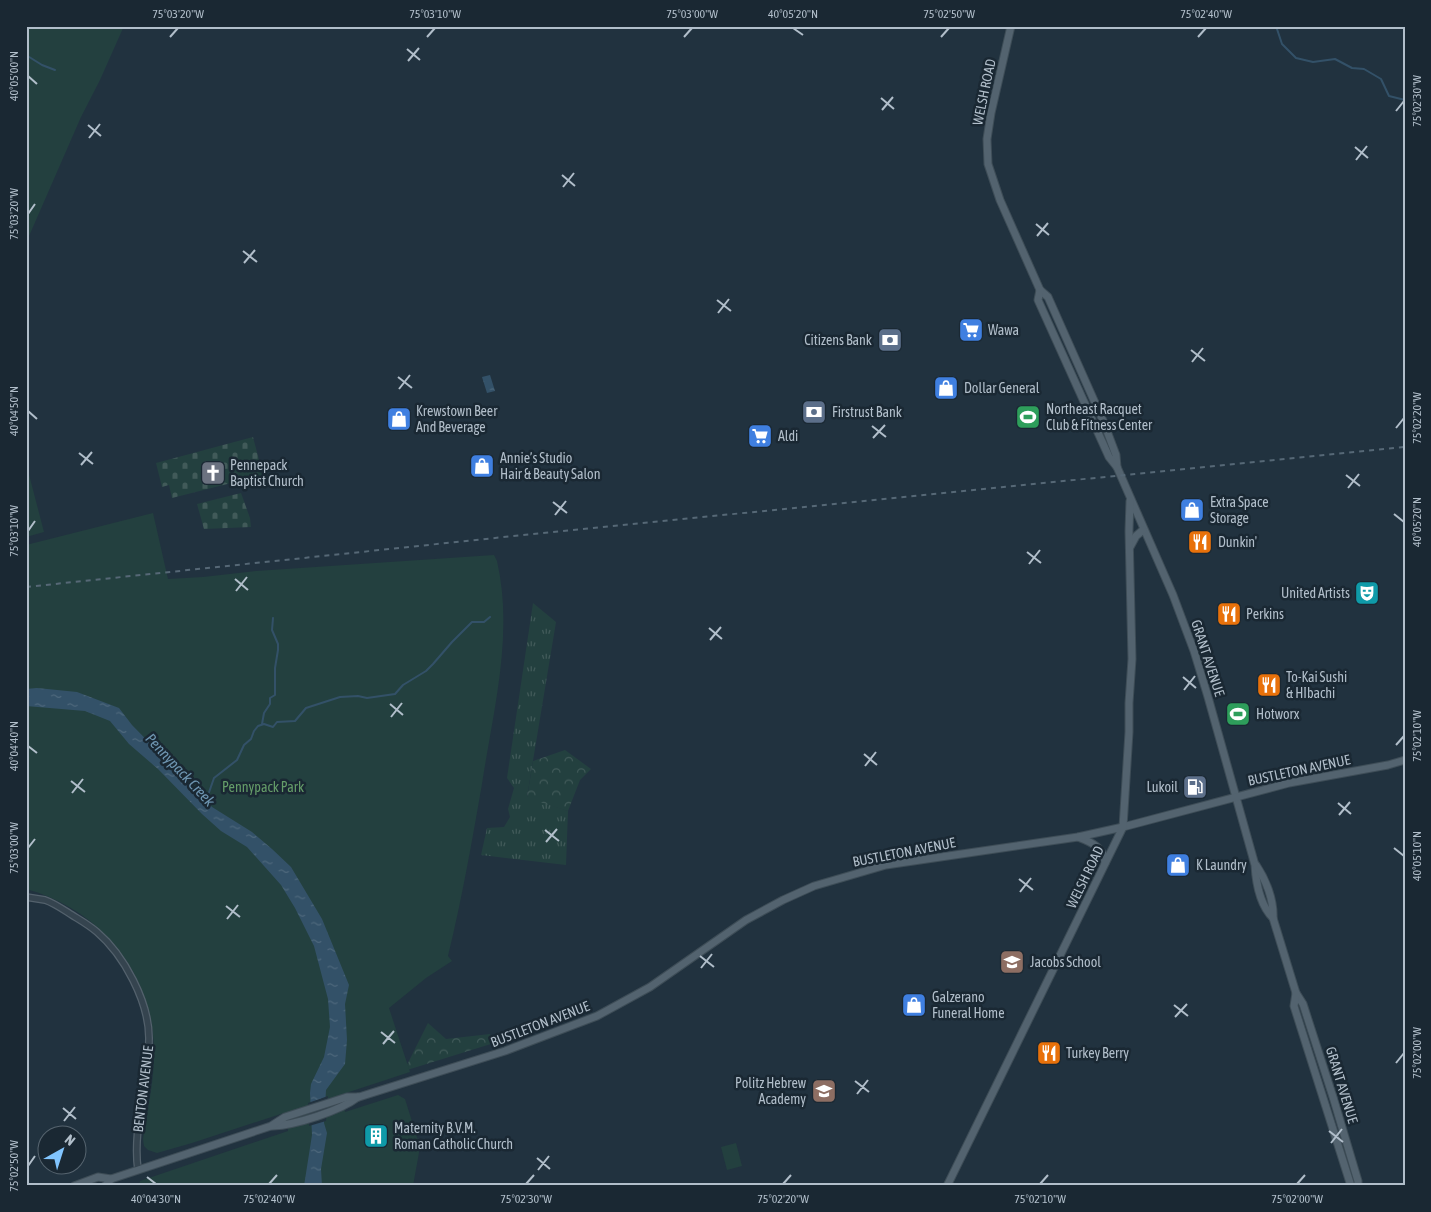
<svg xmlns="http://www.w3.org/2000/svg" width="1431" height="1212" viewBox="0 0 1431 1212" font-family="'Asap Condensed',sans-serif">
  <style>
    .grass { fill: url(#grass-tufts) }
    .forest { fill: url(#forest-crowns) }
    .cemetery { fill: url(#cemetery-stones) }
    .park { fill: #23403f }
    .water { fill: url(#water-ripples) }
    .pier { fill: #21323f }
    .lines { fill: none; stroke-linecap: round; stroke-linejoin: round }
    .stream { stroke: #335168; stroke-width: 2 }
    .minor-casing { stroke: #53616c; stroke-width: 8 }
    .major-casing { stroke: #3e4d57; stroke-width: 9 }
    .minor { stroke: #35444f; stroke-width: 5.5 }
    .major { stroke: #53636f; stroke-width: 7 }
    .rail { stroke: #566876; stroke-width: 2; stroke-dasharray: 5 5; stroke-linecap: butt }
    .ticks { fill: none; stroke: #b1beca; stroke-width: 2 }
    .labels { text-anchor: middle; stroke-width: 5; stroke-linejoin: round; paint-order: stroke }
    .street-label { font-size: 14px; fill: #b1beca; stroke: #1a2833 }
    .poi-label { font-size: 14px; fill: #b1beca; stroke: #1a2833; text-anchor: start }
    .park-label { font-size: 14px; fill: #659d69; stroke: #1a2833 }
    .water-label { font-size: 15px; font-style: italic; fill: #6e95b1; stroke: #1a2833 }
    .neatline { fill: none; stroke: #b1beca; stroke-width: 2 }
    .ticks-label { font-size: 12px; text-anchor: middle; fill: #b1beca }
  </style>
  <defs>
    <pattern id="grass-tufts" width="24" height="20" patternUnits="userSpaceOnUse" patternTransform="scale(1.25)"><rect width="24" height="20" fill="#23403f"/><path d="M3 7l-1-3M5 7V3M7 7l1-3M15 17l-1-3M17 17v-4M19 17l1-3" fill="none" stroke="#415a59"/></pattern>
    <pattern id="forest-crowns" width="20" height="18" patternUnits="userSpaceOnUse" patternTransform="scale(1.25)"><rect width="20" height="18" fill="#23403f"/><path d="M2 6a3 3 0 1 1 6 0M12 15a3 3 0 1 1 6 0" fill="none" stroke="#415a59"/></pattern>
    <pattern id="cemetery-stones" width="16" height="16" patternUnits="userSpaceOnUse" patternTransform="scale(1.25)"><rect width="16" height="16" fill="#23403f"/><path d="M2 7V4a2 2 0 0 1 4 0v3zM10 15v-3a2 2 0 0 1 4 0v3z" fill="#415a59"/></pattern>
    <pattern id="water-ripples" width="26" height="14" patternUnits="userSpaceOnUse" patternTransform="scale(1.25)"><rect width="26" height="14" fill="#335168"/><path d="M2 4q2-2 4 0t4 0M15 11q2-2 4 0t4 0" fill="none" stroke="#4e687c"/></pattern>
  </defs>
  <rect width="100%" height="100%" fill="#21323f"/>
  <polygon class="grass" points="533,603 556,622 527,797 568,811 566,865 481,855 487,828 504,827 510,817 508,809 514,788 507,778"/>
  <g class="forest">
    <polygon points="565,750 591,769 580,780 568,811 527,798 533,761"/>
    <polygon points="428,1023 446,1039 490,1034 494,1043 404,1071"/>
  </g>
  <g class="cemetery">
    <polygon points="253,437 263,475 172,498 169,485 162,487 156,463"/>
    <polygon points="241,493 250,518 251,527 204,529 197,504"/>
  </g>
  <g class="park">
    <polygon points="26,26 124,26 100,80 81,117 26,243"/>
    <polygon points="26,463 44,532 26,537"/>
    <path d="M153,513L168,579L203,577L256,571L494,555L497,561C514,635 493,711 482,784C472,841 462,899 448,956L452,961L426,978L389,1008L410,1072L343,1094L345,1112L398,1095L405,1099L420,1147L413,1186H139L140,1181L288,1131L287,1112L192,1143L157,1153L148,1150L144,1146L143,1139C147,1110 155,1079 154,1049C152,972 100,909 26,889V545Z"/>
    <polygon points="736,1143 742,1166 727,1170 721,1147"/>
  </g>
  <g class="water">
    <polygon points="490,375 495,391 487,393 482,377"/>
    <polygon points="37,688 77,692 119,708 132,725 212,807 252,832 272,849 291,867 322,919 349,985 345,1004 347,1040 345,1064 326,1090 324,1123 327,1133 321,1169 322,1186 304,1186 312,1135 310,1093 311,1084 324,1057 330,1027 328,999 314,946 295,908 281,885 247,847 221,831 202,814 158,769 129,744 110,721 85,711 26,706 26,689"/>
  </g>
  <polygon class="pier" points="328,1096 326,1121 309,1126 308,1103"/>
  <g class="lines">
    <g class="stream">
      <polyline points="1276,26 1282,44 1296,58 1313,62 1335,59 1352,68 1364,69 1381,79 1389,96 1405,100"/>
      <polyline points="26,55 42,65 55,70"/>
      <polyline points="262,724 264,713 270,704 270,698 275,695 275,668 278,650 278,644 272,630 273,618"/>
      <polyline points="206,801 214,778 237,760 244,745 251,739 254,731 258,726 264,724 273,727 277,722 295,721 306,708 340,697 358,696 367,698 395,694 403,685 426,671 433,664 452,642 472,622 484,622 490,617"/>
    </g>
    <defs>
      <path id="minor" d="M26,897C32,898 39,899 45,900C54,903 64,910 72,915C80,920 89,925 97,932C124,955 149,1002 149,1038C149,1082 132,1128 138,1170"/>
      <g id="major">
        <path d="M1011,26L991,113L987,139L988,164L1000,200L1040,290L1048,297L1104,423L1116,455L1117,467L1173,595L1194,651L1208,697L1255,865C1256,883 1260,905 1273,918"/>
        <polyline points="1040,290 1038,300 1109,457 1117,467"/>
        <polyline points="1130,547 1136,536 1143,530"/>
        <path d="M1078,837C1091,842 1105,848 1105,863"/>
        <path d="M1256,865C1266,880 1274,900 1273,918L1296,993L1303,1004L1333,1097L1358,1181V1186"/>
        <polyline points="1296,993 1294,1006 1351,1186"/>
        <path d="M273,1126C295,1125 340,1111 358,1097"/>
        <polyline points="74,1186 98,1177 111,1179"/>
        <polyline points="105,1186 111,1179 271,1126 285,1117 347,1097 359,1097 505,1051 597,1016 650,987 746,920 783,900 814,886 886,865 1078,837 1123,827 1289,783 1388,765 1405,760"/>
        <polyline points="947,1186 1123,827 1129,732 1129,703 1132,659 1129,531 1130,501"/>
      </g>
    </defs>
    <use href="#minor" class="minor-casing"/>
    <use href="#major" class="major-casing"/>
    <use href="#minor" class="minor"/>
    <use href="#major" class="major"/>
    <polyline class="rail" points="26,587 533,534 1405,447"/>
  </g>
  <path class="ticks" d="M793,28L803,35M170,37L178,28M427,37L435,28M684,37L692,28M941,37L949,28M1198,37L1206,28M407,49L420,60M408,61L419,48M28,76L37,84M881,98L894,109M882,110L893,97M1396,111L1404,101M88,125L101,136M89,138L100,124M1355,147L1368,158M1356,160L1367,146M562,175L575,186M563,187L574,173M28,214L35,204M1036,224L1049,235M1037,236L1048,223M243,251L257,262M244,263L255,250M717,300L731,311M718,313L729,299M1191,350L1205,361M1192,362L1203,348M398,377L412,388M399,389L410,375M28,411L37,419M872,426L886,437M1396,428L1404,418M873,438L885,425M79,453L93,464M81,465L92,452M1346,475L1360,486M1348,488L1359,474M553,502L567,513M1394,514L1404,522M555,515L566,501M28,531L35,521M1027,552L1041,563M1029,564L1040,550M235,579L248,590M236,591L247,577M709,628L722,639M710,640L721,627M1183,677L1196,688M1184,690L1195,676M390,704L403,715M391,717L402,703M1396,745L1404,736M28,746L37,753M864,754L877,765M865,766L876,752M71,781L85,792M72,793L83,779M1338,803L1351,814M1339,815L1350,802M545,830L559,841M546,842L557,829M28,848L35,839M1394,848L1404,856M1019,879L1033,890M1020,892L1031,878M226,906L240,917M227,919L238,905M700,956L714,967M701,968L712,954M1174,1005L1188,1016M1175,1017L1187,1004M381,1032L395,1043M383,1044L394,1031M1396,1063L1404,1053M855,1081L869,1092M857,1094L868,1080M63,1108L76,1119M64,1121L75,1107M1329,1131L1343,1142M1331,1143L1342,1129M537,1158L550,1169M28,1166L35,1156M538,1170L549,1156M147,1177L156,1184M269,1184L277,1175M526,1184L534,1175M783,1184L791,1175M1040,1184L1048,1175M1297,1184L1305,1175"/>
  <defs>
    <symbol id="supermarket-square" viewBox="-11 -11 22 22"><rect x="-9" y="-9" width="18" height="18" rx="4" fill="#3f7fe0" stroke="#1a2833"/><path d="M-6-5.5h2.5l.6 2H6L4.5 2H-2.5L-4.4-4H-6ZM-1.5 3.2a1.3 1.3 0 1 0 .1 0ZM3 3.2a1.3 1.3 0 1 0 .1 0Z" fill="#fff"/></symbol>
    <symbol id="bank-square" viewBox="-11 -11 22 22"><rect x="-9" y="-9" width="18" height="18" rx="4" fill="#5c6f8a" stroke="#1a2833"/><path d="M-6-4H6V4H-6ZM0-2.3a2.3 2.3 0 1 0 0 4.6a2.3 2.3 0 1 0 0-4.6Z" fill="#fff"/></symbol>
    <symbol id="shop-square" viewBox="-11 -11 22 22"><rect x="-9" y="-9" width="18" height="18" rx="4" fill="#3f7fe0" stroke="#1a2833"/><path d="M-5-2.5h2.3a2.7 3.5 0 0 1 5.4 0H5L5.5 6h-11ZM-1.5-2.5h3a1.5 2.3 0 0 0-3 0Z" fill="#fff"/></symbol>
    <symbol id="stadium-square" viewBox="-11 -11 22 22"><rect x="-9" y="-9" width="18" height="18" rx="4" fill="#2e9e5b" stroke="#1a2833"/><path d="M0-5a6.5 5 0 1 0 0 10a6.5 5 0 1 0 0-10ZM-3.5-1.8h7v3.6h-7Z" fill="#fff"/></symbol>
    <symbol id="church-square" viewBox="-11 -11 22 22"><rect x="-9" y="-9" width="18" height="18" rx="4" fill="#6b7280" stroke="#1a2833"/><path d="M-1.2-6h2.4v3.5h3.3v2.4h-3.3V6h-2.4V-.1h-3.3v-2.4h3.3Z" fill="#fff"/></symbol>
    <symbol id="restaurant-square" viewBox="-11 -11 22 22"><rect x="-9" y="-9" width="18" height="18" rx="4" fill="#e8710a" stroke="#1a2833"/><path d="M-5-6h1v4h1v-4h1v4h1v-4h1v5L-1.5 .5V6h-2V.5L-5-1ZM5-6V6H3V1.5H1.5Q1.5-4 5-6Z" fill="#fff"/></symbol>
    <symbol id="theatre-square" viewBox="-11 -11 22 22"><rect x="-9" y="-9" width="18" height="18" rx="4" fill="#0f9aa8" stroke="#1a2833"/><path d="M-5-5.5Q0-4 5-5.5V0Q5 5 0 6Q-5 5-5 0ZM-3.3-2.5H-1v1.5H-3.3ZM1-2.5H3.3v1.5H1ZM-2.8 1Q0 5.5 2.8 1Z" fill="#fff"/></symbol>
    <symbol id="fuel-square" viewBox="-11 -11 22 22"><rect x="-9" y="-9" width="18" height="18" rx="4" fill="#5c6f8a" stroke="#1a2833"/><path d="M-5.5-6h7V0h2V4h1.3V-2.5L3-4.5l.8-.8L6-3V5H2.5V1h-1V6h-7ZM-4.2-4.7v3.2H.2V-4.7Z" fill="#fff"/></symbol>
    <symbol id="school-square" viewBox="-11 -11 22 22"><rect x="-9" y="-9" width="18" height="18" rx="4" fill="#8d6e63" stroke="#1a2833"/><path d="M0-5L7-2L0 1L-7-2ZM-4 1L0 2.5L4 1V4Q0 6-4 4Z" fill="#fff"/></symbol>
    <symbol id="building-square" viewBox="-11 -11 22 22"><rect x="-9" y="-9" width="18" height="18" rx="4" fill="#0f9aa8" stroke="#1a2833"/><path d="M-4-6H4V6H1V3H-1V6H-4ZM-2.5-4.3h1.7v1.8h-1.7ZM.8-4.3h1.7v1.8H.8ZM-2.5-1h1.7V.8h-1.7ZM.8-1h1.7V.8H.8Z" fill="#fff"/></symbol>
  </defs>
  <g fill-rule="evenodd">
    <use href="#supermarket-square" x="957" y="316" width="28" height="28"/>
    <use href="#bank-square" x="876" y="326" width="28" height="28"/>
    <use href="#shop-square" x="932" y="374" width="28" height="28"/>
    <use href="#bank-square" x="800" y="398" width="28" height="28"/>
    <use href="#stadium-square" x="1014" y="403" width="28" height="28"/>
    <use href="#shop-square" x="385" y="405" width="28" height="28"/>
    <use href="#supermarket-square" x="746" y="422" width="28" height="28"/>
    <use href="#shop-square" x="468" y="452" width="28" height="28"/>
    <use href="#church-square" x="199" y="459" width="28" height="28"/>
    <use href="#shop-square" x="1178" y="496" width="28" height="28"/>
    <use href="#restaurant-square" x="1186" y="528" width="28" height="28"/>
    <use href="#theatre-square" x="1353" y="579" width="28" height="28"/>
    <use href="#restaurant-square" x="1215" y="600" width="28" height="28"/>
    <use href="#restaurant-square" x="1255" y="671" width="28" height="28"/>
    <use href="#stadium-square" x="1224" y="700" width="28" height="28"/>
    <use href="#fuel-square" x="1181" y="773" width="28" height="28"/>
    <use href="#shop-square" x="1164" y="851" width="28" height="28"/>
    <use href="#school-square" x="998" y="948" width="28" height="28"/>
    <use href="#shop-square" x="900" y="991" width="28" height="28"/>
    <use href="#restaurant-square" x="1035" y="1039" width="28" height="28"/>
    <use href="#school-square" x="810" y="1077" width="28" height="28"/>
    <use href="#building-square" x="362" y="1122" width="28" height="28"/>
  </g>
  <g class="labels">
    <g class="street-label">
      <text transform="translate(984 92) rotate(-78)" y="5">WELSH ROAD</text>
      <text transform="translate(1208 658) rotate(72)" y="5">GRANT AVENUE</text>
      <text transform="translate(1299 770) rotate(-12)" y="5">BUSTLETON AVENUE</text>
      <text transform="translate(904 852) rotate(-11)" y="5">BUSTLETON AVENUE</text>
      <text transform="translate(1085 877) rotate(-64)" y="5">WELSH ROAD</text>
      <text transform="translate(540 1024) rotate(-21)" y="5">BUSTLETON AVENUE</text>
      <text transform="translate(1342 1085) rotate(73)" y="5">GRANT AVENUE</text>
      <text transform="translate(143 1089) rotate(-83)" y="5">BENTON AVENUE</text>
    </g>
    <g class="poi-label">
      <text x="988" y="335">Wawa</text>
      <text x="872" y="345" text-anchor="end">Citizens Bank</text>
      <text x="964" y="393">Dollar General</text>
      <text x="1046" y="414">Northeast Racquet<tspan x="1046" dy="16">Club &amp; Fitness Center</tspan></text>
      <text x="416" y="416">Krewstown Beer<tspan x="416" dy="16">And Beverage</tspan></text>
      <text x="832" y="417">Firstrust Bank</text>
      <text x="778" y="441">Aldi</text>
      <text x="500" y="463">Annie’s Studio<tspan x="500" dy="16">Hair &amp; Beauty Salon</tspan></text>
      <text x="230" y="470">Pennepack<tspan x="230" dy="16">Baptist Church</tspan></text>
      <text x="1210" y="507">Extra Space<tspan x="1210" dy="16">Storage</tspan></text>
      <text x="1218" y="547">Dunkin'</text>
      <text x="1350" y="598" text-anchor="end">United Artists</text>
      <text x="1246" y="619">Perkins</text>
      <text x="1286" y="682">To-Kai Sushi<tspan x="1286" dy="16">&amp; HIbachi</tspan></text>
      <text x="1256" y="719">Hotworx</text>
      <text x="1178" y="792" text-anchor="end">Lukoil</text>
      <text x="1196" y="870">K Laundry</text>
      <text x="1030" y="967">Jacobs School</text>
      <text x="932" y="1002">Galzerano<tspan x="932" dy="16">Funeral Home</tspan></text>
      <text x="1066" y="1058">Turkey Berry</text>
      <text x="806" y="1088" text-anchor="end">Politz Hebrew<tspan x="806" dy="16">Academy</tspan></text>
      <text x="394" y="1133">Maternity B.V.M.<tspan x="394" dy="16">Roman Catholic Church</tspan></text>
    </g>
    <g class="park-label">
      <text x="263" y="792">Pennypack Park</text>
    </g>
    <g class="water-label">
      <text transform="translate(180 770) rotate(47)" y="5">Pennypack Creek</text>
    </g>
  </g>
  <rect width="1431" height="1212" fill="none" stroke="#1a2833" stroke-width="55"/>
  <g transform="translate(62 1150) rotate(39)"><circle r="24" fill="#1a2833" stroke="#56646f"/>
  <path d="M0-4L9 19L0 12L-9 19Z" fill="#81c5ff"/>
  <text y="-8" font-size="14" font-weight="bold" text-anchor="middle" fill="#b1beca">N</text>
  </g>
  <rect x="28" y="28" width="1376" height="1156" class="neatline"/>
  <g class="ticks-label">
    <text x="178" y="18">75°03'20"W</text>
    <text x="435" y="18">75°03'10"W</text>
    <text x="692" y="18">75°03'00"W</text>
    <text x="793" y="18">40°05'20"N</text>
    <text x="949" y="18">75°02'50"W</text>
    <text x="1206" y="18">75°02'40"W</text>
    <text transform="translate(14 76) rotate(-90)" y="4">40°05'00"N</text>
    <text transform="translate(1417 101) rotate(-90)" y="4">75°02'30"W</text>
    <text transform="translate(14 214) rotate(-90)" y="4">75°03'20"W</text>
    <text transform="translate(14 411) rotate(-90)" y="4">40°04'50"N</text>
    <text transform="translate(1417 418) rotate(-90)" y="4">75°02'20"W</text>
    <text transform="translate(1417 522) rotate(-90)" y="4">40°05'20"N</text>
    <text transform="translate(14 531) rotate(-90)" y="4">75°03'10"W</text>
    <text transform="translate(1417 736) rotate(-90)" y="4">75°02'10"W</text>
    <text transform="translate(14 746) rotate(-90)" y="4">40°04'40"N</text>
    <text transform="translate(14 848) rotate(-90)" y="4">75°03'00"W</text>
    <text transform="translate(1417 856) rotate(-90)" y="4">40°05'10"N</text>
    <text transform="translate(1417 1053) rotate(-90)" y="4">75°02'00"W</text>
    <text transform="translate(14 1166) rotate(-90)" y="4">75°02'50"W</text>
    <text x="156" y="1203">40°04'30"N</text>
    <text x="269" y="1203">75°02'40"W</text>
    <text x="526" y="1203">75°02'30"W</text>
    <text x="783" y="1203">75°02'20"W</text>
    <text x="1040" y="1203">75°02'10"W</text>
    <text x="1297" y="1203">75°02'00"W</text>
  </g>
</svg>
